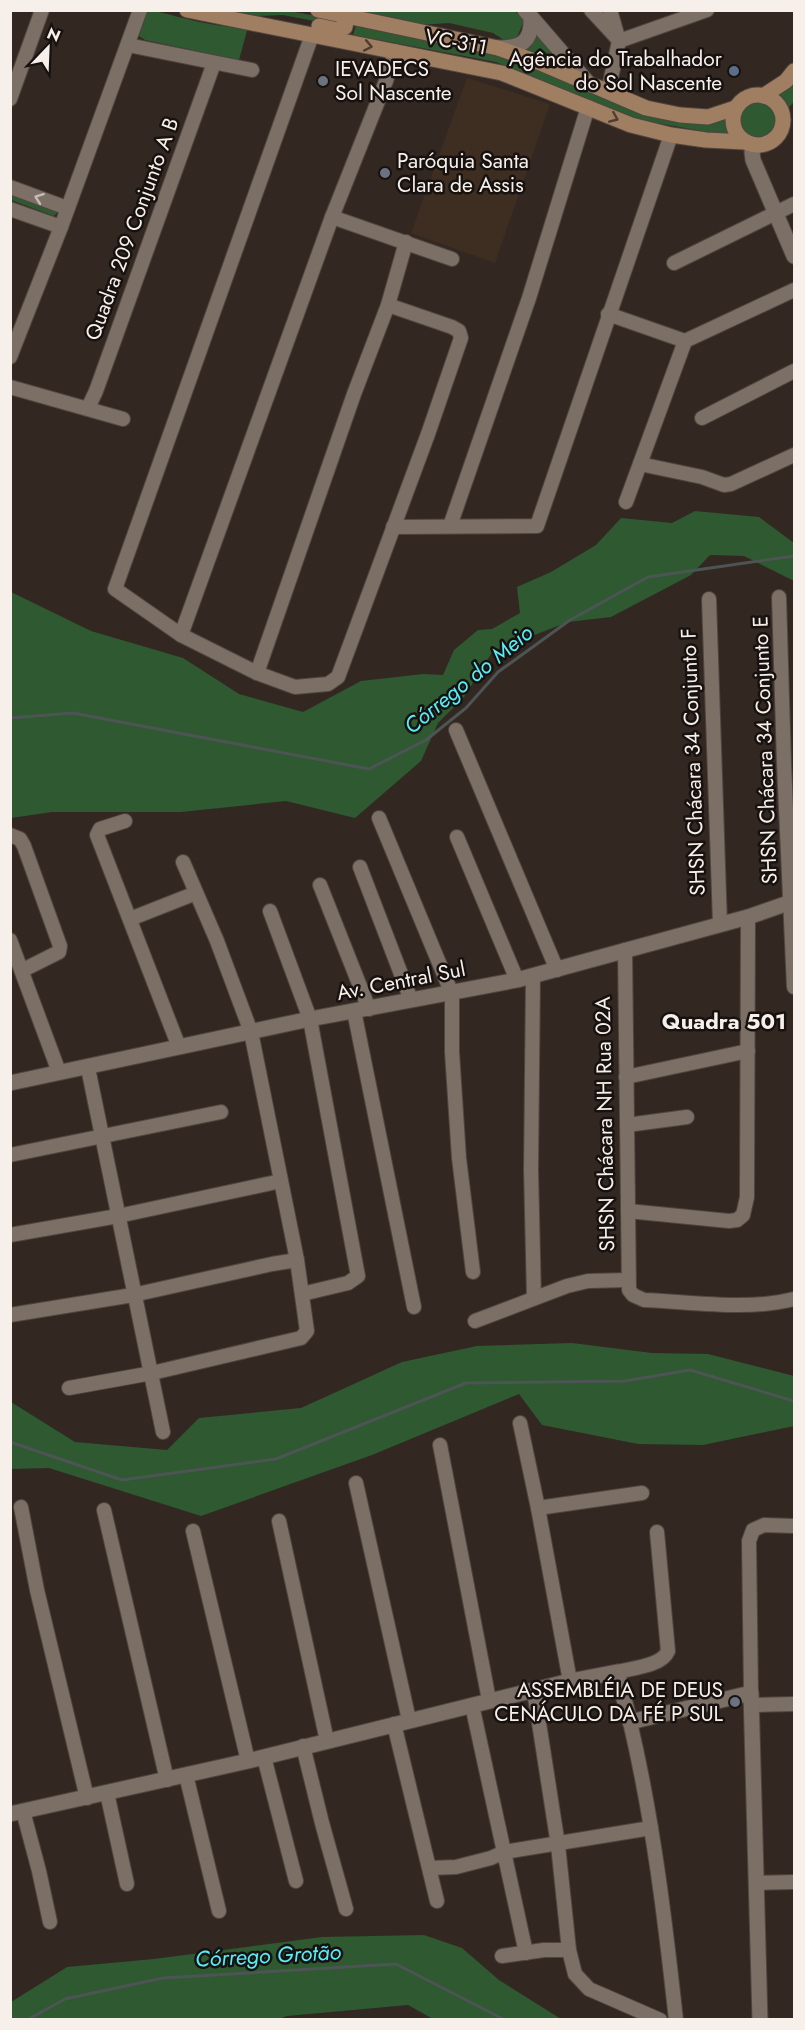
<svg xmlns="http://www.w3.org/2000/svg" width="805" height="2030" viewBox="0 0 805 2030" font-family="Jost,sans-serif">
  <style>
    .built { fill: #3e2e22 }
    .green { fill: #2e5931 }
    .lines { fill: none; stroke-linecap: round; stroke-linejoin: round }
    .stream { stroke: #4c5554; stroke-width: 3 }
    .minor-casing { stroke: #504640; stroke-width: 16 }
    .tertiary-casing { stroke: #504640; stroke-width: 17 }
    .secondary-casing { stroke: #504640; stroke-width: 17 }
    .minor { stroke: #7b6f66; stroke-width: 14 }
    .tertiary { stroke: #7b6f66; stroke-width: 15 }
    .secondary { stroke: #a07e62; stroke-width: 15 }
    .oneway { stroke: #4e3d30 }
    .oneway2 { stroke: #c5bcb5 }
    .service-dot { fill: #5c6f8a; stroke: #17120f; stroke-width: 2 }
    .worship-dot { fill: #6b7280; stroke: #17120f; stroke-width: 2 }
    .labels { text-anchor: middle; stroke-width: 5; stroke-linejoin: round; paint-order: stroke }
    .street-label { font-size: 21px; fill: #f7efea; stroke: #17120f }
    .poi-label { font-size: 21px; fill: #f7efea; stroke: #17120f; text-anchor: end }
    .water-label { font-size: 22px; font-style: italic; fill: #57eefa; stroke: #17120f }
    .neighbourhood-label { font-size: 22px; font-weight: bold; fill: #f7efea; stroke: #17120f }
  </style>
  <rect width="100%" height="100%" fill="#332821"/>
  <polygon class="built" points="467,78 550,104 495,263 411,233"/>
  <g class="green">
    <path d="M145,10C161,11 172,16 187,19C208,24 227,28 248,27L239,60L145,40L137,35Z"/>
    <polygon points="230,11 290,11 342,21 340,26 283,15 258,16"/>
    <polygon points="349,11 515,11 524,21 517,37 507,42 493,33 449,23 419,25"/>
    <polygon points="356,25 507,56 631,109 725,118 730,136 634,119 496,62 353,35"/>
    <polygon points="537,32 565,66 526,50"/>
    <polygon points="794,82 794,102 788,108 777,93"/>
    <circle cx="758" cy="119" r="18"/>
    <polygon points="10,192 55,208 57,213 54,216 11,200"/>
    <polygon points="695,511 759,517 794,543 794,581 744,556 710,555 691,575 611,617 568,622 493,651 464,697 438,723 421,761 355,818 286,801 181,812 52,812 11,818 11,592 91,631 183,658 239,694 303,712 361,681 423,674 443,675 454,650 478,630 492,629 520,613 517,587 551,572 596,545 621,518 672,523"/>
    <polygon points="572,1343 652,1353 708,1354 794,1376 794,1426 703,1445 638,1444 542,1425 519,1394 372,1455 201,1516 49,1468 11,1469 11,1402 75,1442 167,1450 199,1418 301,1408 402,1362 477,1346"/>
    <polygon points="424,1935 462,1948 499,1980 561,2019 433,2019 408,2005 287,2016 276,2020 11,2019 11,2002 67,1967 154,1959 322,1937"/>
  </g>
  <g class="lines">
    <g class="stream">
      <polyline points="10,718 73,713 369,769 426,740 466,708 498,672 570,620 648,577 794,556"/>
      <polyline points="10,1442 122,1480 276,1459 466,1383 625,1381 690,1370 794,1401"/>
      <polyline points="27,2020 65,1999 163,1978 396,1964 505,2020"/>
    </g>
    <defs>
      <g id="minor">
        <polyline points="591,10 616,37"/>
        <polyline points="312,35 115,589 181,635 257,673 295,687 328,684 338,677 428,434 461,338 459,331 452,327 388,305"/>
        <polyline points="619,41 707,10"/>
        <polyline points="128,45 252,70"/>
        <polyline points="608,92 619,41 610,10"/>
        <polyline points="10,99 42,10"/>
        <polyline points="10,187 67,208"/>
        <polyline points="10,209 61,227"/>
        <polyline points="332,217 452,259"/>
        <polyline points="674,263 794,204"/>
        <polyline points="608,314 685,341 794,290"/>
        <polyline points="10,357 61,227 140,10"/>
        <polyline points="10,387 123,419"/>
        <polyline points="88,408 96,391 214,63"/>
        <polyline points="702,418 794,371"/>
        <polyline points="640,464 702,477 724,485 731,484 794,455"/>
        <polyline points="626,502 685,341"/>
        <polyline points="450,526 529,298 588,107"/>
        <polyline points="393,527 537,526 671,135"/>
        <polyline points="779,597 784,764 794,987"/>
        <polyline points="709,599 720,924"/>
        <polyline points="181,635 332,217 386,81 395,51"/>
        <polyline points="257,673 354,394 388,305 406,242"/>
        <polyline points="456,730 557,970"/>
        <polyline points="379,818 452,994 452,1052 459,1158 473,1272"/>
        <polyline points="125,821 100,829 97,835 179,1047"/>
        <polyline points="10,835 20,839 24,846 60,946 59,952 23,970"/>
        <polyline points="457,837 517,980"/>
        <polyline points="360,867 411,1000"/>
        <polyline points="320,885 369,1009"/>
        <polyline points="270,911 310,1019 358,1276 348,1283 302,1294"/>
        <polyline points="130,919 196,893"/>
        <polyline points="10,940 59,1072"/>
        <path d="M625,950L629,1290L633,1295L644,1300C693,1302 747,1311 794,1299"/>
        <polyline points="533,976 531,1170 534,1298"/>
        <polyline points="354,1011 414,1307"/>
        <polyline points="88,1068 163,1432"/>
        <polyline points="626,1077 748,1051"/>
        <polyline points="627,1125 687,1117"/>
        <polyline points="10,1155 221,1112"/>
        <polyline points="628,1211 729,1221 737,1220 743,1215 747,1197 748,917"/>
        <polyline points="10,1235 118,1216 281,1181"/>
        <polyline points="10,1315 133,1295 272,1264 297,1260"/>
        <polyline points="475,1321 567,1286 588,1281 628,1280"/>
        <polyline points="69,1388 152,1373 301,1338 307,1331 297,1260 251,1032 217,941 183,862"/>
        <polyline points="520,1423 538,1508 570,1681"/>
        <polyline points="440,1445 489,1700"/>
        <polyline points="356,1483 409,1720"/>
        <polyline points="21,1507 37,1590 87,1798"/>
        <polyline points="538,1508 642,1493"/>
        <polyline points="104,1510 167,1780"/>
        <polyline points="279,1521 327,1741"/>
        <polyline points="193,1531 248,1761"/>
        <path d="M617,1672C632,1668 662,1666 668,1651L657,1532"/>
        <polyline points="534,1691 558,1845 569,1950 575,1974 589,1989 660,2020"/>
        <polyline points="751,1693 749,1541 753,1530 764,1525 794,1526"/>
        <polyline points="472,1705 526,1953"/>
        <polyline points="752,1705 794,1704"/>
        <path d="M630,1722C653,1820 665,1919 676,2020"/>
        <polyline points="394,1724 437,1901"/>
        <polyline points="303,1746 322,1823 346,1909"/>
        <polyline points="264,1757 296,1881"/>
        <polyline points="186,1775 219,1911"/>
        <polyline points="107,1793 127,1884"/>
        <polyline points="23,1811 39,1871 50,1922"/>
        <polyline points="430,1868 456,1867 491,1858 504,1852 651,1828"/>
        <polyline points="756,1883 794,1882"/>
        <polyline points="502,1956 544,1950 569,1950"/>
      </g>
      <g id="tertiary">
        <polyline points="525,10 588,83"/>
        <path d="M498,48C521,48 532,42 531,18"/>
        <polyline points="755,145 752,152 753,160 794,256"/>
        <polyline points="10,1083 310,1019 517,980 748,917 794,901"/>
        <polyline points="10,1814 248,1761 570,1681 617,1672 630,1722 751,1693 760,2020"/>
      </g>
      <g id="secondary">
        <polyline points="187,10 502,73 631,125 671,135 706,140 745,142"/>
        <polyline points="318,10 498,48 543,64 646,108 680,115 708,117 735,108"/>
        <polyline points="319,26 338,30 345,27 346,22 341,15"/>
        <circle cx="758" cy="120" r="25"/>
        <polyline points="763,96 786,81 794,71"/>
      </g>
    </defs>
    <use href="#minor" class="minor-casing"/>
    <use href="#tertiary" class="tertiary-casing"/>
    <use href="#secondary" class="secondary-casing"/>
    <use href="#minor" class="minor"/>
    <use href="#tertiary" class="tertiary"/>
    <use href="#secondary" class="secondary"/>
  </g>
  <defs><path id="oneway-chevron" d="M-2-3.5L2.5 0L-2 3.5" fill="none" stroke-width="1.6" stroke-linecap="round" stroke-linejoin="round" transform="scale(1.5)"/></defs>
  <g class="oneway">
    <use href="#oneway-chevron" transform="translate(368 46) rotate(11)"/>
    <use href="#oneway-chevron" transform="translate(614 118) rotate(23)"/>
  </g>
  <use class="oneway2" href="#oneway-chevron" transform="translate(39 198) rotate(-160)"/>
  <circle class="service-dot" cx="734" cy="71" r="6"/>
  <g class="worship-dot">
    <circle cx="323" cy="81" r="6"/>
    <circle cx="385" cy="173" r="6"/>
    <circle cx="735" cy="1702" r="6"/>
  </g>
  <g class="labels">
    <g class="street-label">
      <text transform="translate(456 42) rotate(11)" y="7">VC-311</text>
      <text transform="translate(132 229) rotate(-70)" y="7">Quadra 209 Conjunto A B</text>
      <text transform="translate(765 750) rotate(-92)" y="7">SHSN Chácara 34 Conjunto E</text>
      <text transform="translate(693 762) rotate(-92)" y="7">SHSN Chácara 34 Conjunto F</text>
      <text transform="translate(401 981) rotate(-11)" y="7">Av. Central Sul</text>
      <text transform="translate(605 1124) rotate(-91)" y="7">SHSN Chácara NH Rua 02A</text>
    </g>
    <g class="poi-label">
      <text x="722" y="66">Agência do Trabalhador<tspan x="722" dy="24">do Sol Nascente</tspan></text>
      <text x="335" y="76" text-anchor="start">IEVADECS<tspan x="335" dy="24">Sol Nascente</tspan></text>
      <text x="397" y="168" text-anchor="start">Paróquia Santa<tspan x="397" dy="24">Clara de Assis</tspan></text>
      <text x="723" y="1697">ASSEMBLÉIA DE DEUS<tspan x="723" dy="24">CENÁCULO DA FÉ P SUL</tspan></text>
    </g>
    <g class="water-label">
      <text transform="translate(468 679) rotate(-39)" y="8">Córrego do Meio</text>
      <text transform="translate(268 1955) rotate(-3)" y="8">Córrego Grotão</text>
    </g>
    <g class="neighbourhood-label">
      <text x="724" y="1029">Quadra 501</text>
    </g>
  </g>
  <rect width="805" height="2030" fill="none" stroke="#f7efea" stroke-width="24"/>
  <g transform="translate(48 48) rotate(23)" stroke="#17120f" stroke-width="4.5" paint-order="stroke">
  <path d="M0-4.5L10 22L0 15L-10 22Z" fill="#f7efea"/>
  <text y="-9" font-size="16" font-weight="bold" text-anchor="middle" fill="#f7efea">N</text>
  </g>
</svg>
